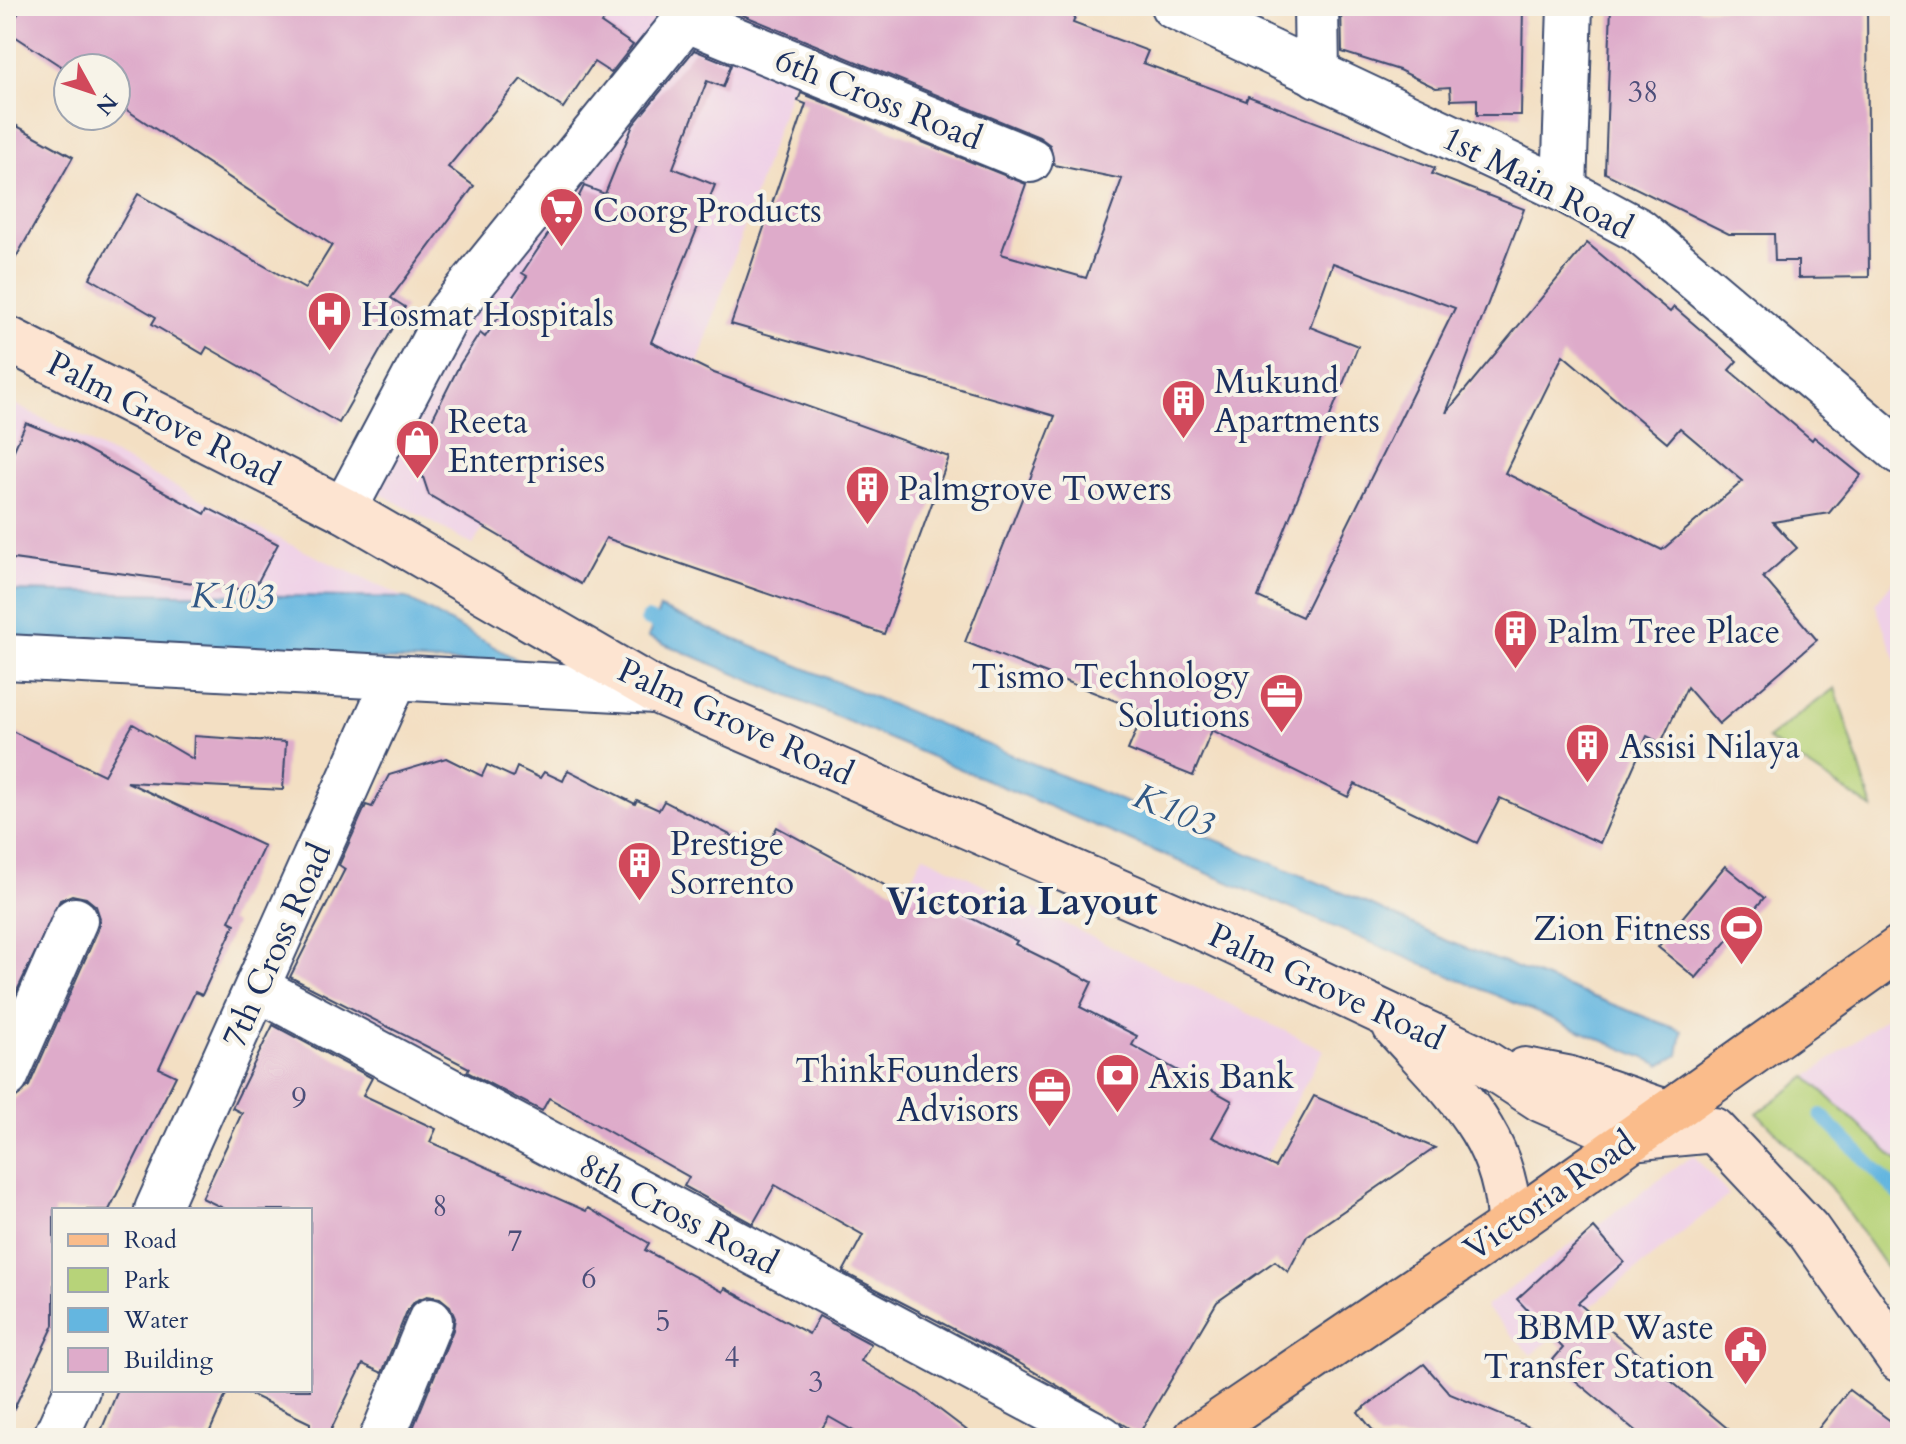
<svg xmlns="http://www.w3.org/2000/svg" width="1906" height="1444" viewBox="0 0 1906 1444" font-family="Cardo,serif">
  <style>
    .built { fill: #efd0e7 }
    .green { fill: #b7d379; stroke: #69816c; stroke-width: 2 }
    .water { fill: #64b6e0; stroke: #40729f; stroke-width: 2 }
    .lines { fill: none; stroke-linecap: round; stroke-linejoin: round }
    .stream { stroke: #64b6e0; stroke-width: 14 }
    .building { fill: #deabca; fill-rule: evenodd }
    .street-casing { stroke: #3b496d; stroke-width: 48 }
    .secondary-casing { stroke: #3b496d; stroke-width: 48 }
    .primary-casing { stroke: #3b496d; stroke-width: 48 }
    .street { stroke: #fff; stroke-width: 44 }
    .secondary { stroke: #fde4d1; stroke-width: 44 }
    .primary { stroke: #fabc8b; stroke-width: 44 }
    .labels { text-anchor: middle; stroke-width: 8; stroke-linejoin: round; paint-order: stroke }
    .number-label { font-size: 30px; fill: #4c4e79 }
    .street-label { font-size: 34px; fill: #1b2f5e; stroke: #f7f3e8 }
    .poi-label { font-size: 34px; fill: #1b2f5e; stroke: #f7f3e8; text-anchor: start }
    .water-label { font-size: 36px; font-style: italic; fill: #315885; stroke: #f7f3e8 }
    .quarter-label { font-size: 38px; font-weight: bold; fill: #1b2f5e; stroke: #f7f3e8 }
  </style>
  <rect width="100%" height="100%" fill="#f7f3e8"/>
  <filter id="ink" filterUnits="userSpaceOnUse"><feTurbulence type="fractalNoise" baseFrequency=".0125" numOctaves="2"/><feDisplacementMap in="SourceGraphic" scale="16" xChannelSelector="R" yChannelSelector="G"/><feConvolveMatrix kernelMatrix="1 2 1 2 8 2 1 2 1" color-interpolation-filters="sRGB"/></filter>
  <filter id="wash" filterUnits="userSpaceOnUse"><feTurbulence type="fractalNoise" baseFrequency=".006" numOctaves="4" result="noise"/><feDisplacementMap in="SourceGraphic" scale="32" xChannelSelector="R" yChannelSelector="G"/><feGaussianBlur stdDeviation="1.8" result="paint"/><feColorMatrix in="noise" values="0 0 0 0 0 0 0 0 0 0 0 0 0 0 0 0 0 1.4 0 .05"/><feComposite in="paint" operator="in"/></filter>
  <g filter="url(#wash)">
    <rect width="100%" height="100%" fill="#f3dfc3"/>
    <g class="built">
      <polygon points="556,6 744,6 723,30 798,68 695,372 532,442 473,545 349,476 628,74 549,15"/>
      <polygon points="6,400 285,542 406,598 6,591"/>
      <polygon points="1900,573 1900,672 1875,604"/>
      <polygon points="923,855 1324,1050 1188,1299 798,1106"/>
      <polygon points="1900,1007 1900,1163 1807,1077"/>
      <polygon points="1693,1155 1729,1195 1531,1355 1485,1307"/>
    </g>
    <g class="green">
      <polygon points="1835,688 1873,809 1767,739"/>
      <polygon points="1807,1077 1900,1163 1900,1287 1830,1187 1757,1113"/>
    </g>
    <g class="water">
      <polygon points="6,591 406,598 527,665 6,645"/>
      <polygon points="660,608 1360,900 1447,941 1682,1031 1678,1055 1661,1065 648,637"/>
    </g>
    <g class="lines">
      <g class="stream">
        <polyline points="647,619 672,629"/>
        <polyline points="1821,1115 1900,1195"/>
      </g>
    </g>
    <g id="blocks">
      <g class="building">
        <polygon points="23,6 614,6 601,23 633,45 611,73 594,62 563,108 521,79 448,167 474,186 391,298 405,307 339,423 207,347 203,354 152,324 156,317 90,278 138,194 305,289 332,245 116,103 116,68 68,68 68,71 7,31"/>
        <path d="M721,6H1079L1073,23L1148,51L1143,63L1246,101L1248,96L1435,168L1432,174L1524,209L1446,413L1587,243L1670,312L1674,307L1737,361L1729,370L1812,440L1814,437L1861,475L1829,513L1773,522L1797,548L1763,577L1817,640L1719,724L1687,687L1661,743L1647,736L1600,843L1500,798L1477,843L1355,784L1348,797L1212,730L1193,776L1128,750L1144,712L965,642L1055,416L731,324L806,104L798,101L801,93L1026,184L1001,254L1086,278L1122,179L1054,165L1050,145L1039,137ZM1333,263L1455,308L1302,617L1258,597L1358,346L1310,327ZM1563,355L1667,443L1680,428L1743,481L1662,550L1505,473Z"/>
        <polygon points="1341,6 1523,6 1521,115 1477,115 1477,99 1451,100 1450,87 1436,88 1399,70 1342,52"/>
        <polygon points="1611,6 1698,6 1698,9 1867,6 1869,277 1798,278 1798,261 1775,261 1774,234 1729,234 1605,173"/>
        <polygon points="694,50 731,65 723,87 707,81 673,168 715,185 651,342 714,373 949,457 884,634 606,538 581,584 429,495 415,453 460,364 480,333 485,337 527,276 522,273 557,221 564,226 584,186 605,194 633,125"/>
        <polygon points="6,120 73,157 6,275"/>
        <polygon points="26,423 71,441 205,514 208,508 278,544 253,591 6,558 6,468"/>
        <polygon points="133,724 193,759 194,736 286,742 283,790 127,782 264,846 229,921 235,924 202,995 195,992 159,1068 176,1076 109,1210 54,1210 54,1325 6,1425 6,1115 14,1099 29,1086 98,930 100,918 96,906 86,898 72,895 60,900 6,1014 6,728 104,775"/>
        <polygon points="446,758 482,776 487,765 513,777 517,767 540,778 544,772 563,781 568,770 635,804 637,800 659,810 664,801 763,852 777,827 912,900 917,891 1017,941 1015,944 1092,982 1080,1007 1137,1036 1132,1045 1232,1101 1212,1137 1275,1167 1314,1096 1435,1148 1307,1236 1288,1272 1275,1261 1217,1302 1139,1434 1019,1363 843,1272 863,1235 775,1185 753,1224 684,1186 689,1177 549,1098 542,1111 467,1072 469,1068 290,977 345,869 339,865 366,805 372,807 389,775"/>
        <polygon points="1725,866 1764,898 1696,978 1658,947"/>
        <polygon points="273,1025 372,1078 363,1095 436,1129 430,1142 586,1211 588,1208 649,1243 645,1250 723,1292 725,1288 809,1334 819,1316 871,1344 861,1361 919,1394 977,1438 866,1438 829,1417 816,1438 409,1438 453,1330 455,1318 450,1306 440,1298 427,1296 415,1301 407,1311 382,1373 363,1364 327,1438 310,1438 310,1423 241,1390 310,1390 310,1210 227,1210 202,1198 242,1113 232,1108"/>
        <polygon points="1594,1228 1624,1262 1578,1303 1739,1438 1644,1438 1552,1361 1563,1348 1517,1299"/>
        <polygon points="1424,1364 1450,1394 1556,1438 1379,1438 1358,1412"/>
        <polygon points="118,1390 228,1390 207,1438 98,1438"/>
        <polygon points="1849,1390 1900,1428 1900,1438 1811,1438"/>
      </g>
    </g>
  </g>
  <g filter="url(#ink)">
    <use href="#blocks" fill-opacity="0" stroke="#3b496d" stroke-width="2"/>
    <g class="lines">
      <defs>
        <g id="street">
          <polyline points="680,6 685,19 1030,160"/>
          <polyline points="1173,6 1564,190 1638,230 1900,452"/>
          <polyline points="1316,6 1317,75"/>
          <polyline points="1564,190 1570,6"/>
          <polyline points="344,510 448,314 697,6"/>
          <polyline points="6,657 656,691"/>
          <polyline points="257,988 1102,1438"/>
          <polyline points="6,1076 75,920"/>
          <polyline points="157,1210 395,679"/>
          <polyline points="55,1438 77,1390"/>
          <polyline points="382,1438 430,1321"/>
        </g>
        <g id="secondary">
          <polyline points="6,338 344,510 656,691 1214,933 1473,1055 1542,1100 1630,1138 1714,1130 1808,1230 1900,1360"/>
          <path d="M1395,1026C1451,1089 1508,1135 1509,1226"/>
          <polyline points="1525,1070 1567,1078 1666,1112"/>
        </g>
        <polyline id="primary" points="1196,1438 1509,1226 1900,948"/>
      </defs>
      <use href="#street" class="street-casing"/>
      <use href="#secondary" class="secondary-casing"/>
      <use href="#primary" class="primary-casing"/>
      <use href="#street" class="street"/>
      <use href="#secondary" class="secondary"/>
      <use href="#primary" class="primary"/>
    </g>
  </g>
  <defs>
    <symbol id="supermarket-pin" viewBox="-11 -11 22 30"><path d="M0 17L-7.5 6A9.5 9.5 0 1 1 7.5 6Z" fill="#d1495b" stroke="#f7f3e8"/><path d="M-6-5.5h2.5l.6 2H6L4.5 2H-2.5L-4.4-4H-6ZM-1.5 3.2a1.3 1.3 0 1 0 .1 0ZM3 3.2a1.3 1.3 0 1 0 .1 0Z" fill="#fff"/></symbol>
    <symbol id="hospital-pin" viewBox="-11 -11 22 30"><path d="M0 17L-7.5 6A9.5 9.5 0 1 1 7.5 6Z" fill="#d1495b" stroke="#f7f3e8"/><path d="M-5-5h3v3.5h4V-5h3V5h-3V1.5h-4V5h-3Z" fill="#fff"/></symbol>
    <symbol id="building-pin" viewBox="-11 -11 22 30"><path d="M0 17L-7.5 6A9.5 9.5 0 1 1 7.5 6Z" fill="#d1495b" stroke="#f7f3e8"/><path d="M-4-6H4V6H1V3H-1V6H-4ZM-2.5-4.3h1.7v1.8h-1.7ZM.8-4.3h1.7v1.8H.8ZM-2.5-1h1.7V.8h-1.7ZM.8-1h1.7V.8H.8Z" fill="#fff"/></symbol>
    <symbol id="shop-pin" viewBox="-11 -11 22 30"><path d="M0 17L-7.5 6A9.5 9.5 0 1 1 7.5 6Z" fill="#d1495b" stroke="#f7f3e8"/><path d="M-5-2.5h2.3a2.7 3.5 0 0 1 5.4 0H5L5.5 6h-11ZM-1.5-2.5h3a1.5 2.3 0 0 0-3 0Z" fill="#fff"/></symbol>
    <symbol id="office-pin" viewBox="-11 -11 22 30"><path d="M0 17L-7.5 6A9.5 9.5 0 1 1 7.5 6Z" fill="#d1495b" stroke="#f7f3e8"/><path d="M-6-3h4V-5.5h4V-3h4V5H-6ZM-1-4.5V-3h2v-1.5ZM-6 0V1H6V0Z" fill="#fff"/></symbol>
    <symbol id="stadium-pin" viewBox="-11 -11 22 30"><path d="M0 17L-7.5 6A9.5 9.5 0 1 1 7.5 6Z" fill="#d1495b" stroke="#f7f3e8"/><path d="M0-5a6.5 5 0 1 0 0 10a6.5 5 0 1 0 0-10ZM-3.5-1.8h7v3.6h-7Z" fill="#fff"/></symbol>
    <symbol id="bank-pin" viewBox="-11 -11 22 30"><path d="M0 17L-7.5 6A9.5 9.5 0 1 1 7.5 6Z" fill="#d1495b" stroke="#f7f3e8"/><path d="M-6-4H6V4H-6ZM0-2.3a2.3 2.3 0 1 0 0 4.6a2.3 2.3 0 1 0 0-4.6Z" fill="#fff"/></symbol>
    <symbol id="civic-pin" viewBox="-11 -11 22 30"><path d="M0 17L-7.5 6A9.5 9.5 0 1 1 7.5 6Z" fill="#d1495b" stroke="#f7f3e8"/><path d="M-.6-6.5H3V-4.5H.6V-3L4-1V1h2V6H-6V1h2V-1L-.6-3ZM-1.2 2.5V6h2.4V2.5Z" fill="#fff"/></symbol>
  </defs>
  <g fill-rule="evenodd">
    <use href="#supermarket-pin" x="536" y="184" width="51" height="69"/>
    <use href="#hospital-pin" x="304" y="288" width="51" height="69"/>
    <use href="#building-pin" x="1158" y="376" width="51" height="69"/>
    <use href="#shop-pin" x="392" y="416" width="51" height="69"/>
    <use href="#building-pin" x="842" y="462" width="51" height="69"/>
    <use href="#building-pin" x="1490" y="606" width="51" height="69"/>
    <use href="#office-pin" x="1256" y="670" width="51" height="69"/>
    <use href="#building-pin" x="1562" y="720" width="51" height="69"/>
    <use href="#building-pin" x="614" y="838" width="51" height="69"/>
    <use href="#stadium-pin" x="1716" y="902" width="51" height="69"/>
    <use href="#bank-pin" x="1092" y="1050" width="51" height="69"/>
    <use href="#office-pin" x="1024" y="1064" width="51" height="69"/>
    <use href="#civic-pin" x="1720" y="1322" width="51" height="69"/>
  </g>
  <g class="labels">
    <g class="number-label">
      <text x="1643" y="102">38</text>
      <text x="299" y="1108">9</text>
      <text x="440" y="1216">8</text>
      <text x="515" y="1251">7</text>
      <text x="589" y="1288">6</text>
      <text x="663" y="1331">5</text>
      <text x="732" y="1367">4</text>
      <text x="816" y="1392">3</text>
    </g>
    <g class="street-label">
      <text transform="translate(879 98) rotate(22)" y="12">6th Cross Road</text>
      <text transform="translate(1538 182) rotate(27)" y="12">1st Main Road</text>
      <text transform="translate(164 418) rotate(27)" y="12">Palm Grove Road</text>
      <text transform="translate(736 721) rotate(25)" y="12">Palm Grove Road</text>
      <text transform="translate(276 945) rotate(-66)" y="12">7th Cross Road</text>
      <text transform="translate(1327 986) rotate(25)" y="12">Palm Grove Road</text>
      <text transform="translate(1549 1195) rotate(-35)" y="12">Victoria Road</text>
      <text transform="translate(679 1213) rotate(28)" y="12">8th Cross Road</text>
    </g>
    <g class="poi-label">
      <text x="593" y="222">Coorg Products</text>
      <text x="361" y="326">Hosmat Hospitals</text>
      <text x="1214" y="393">Mukund<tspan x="1214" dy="39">Apartments</tspan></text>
      <text x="448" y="433">Reeta<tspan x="448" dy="39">Enterprises</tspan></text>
      <text x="898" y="500">Palmgrove Towers</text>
      <text x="1547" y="643">Palm Tree Place</text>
      <text x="1250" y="688" text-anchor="end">Tismo Technology<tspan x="1250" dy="39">Solutions</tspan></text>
      <text x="1619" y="758">Assisi Nilaya</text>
      <text x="670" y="855">Prestige<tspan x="670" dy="39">Sorrento</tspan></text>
      <text x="1711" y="940" text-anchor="end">Zion Fitness</text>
      <text x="1019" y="1082" text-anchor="end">ThinkFounders<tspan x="1019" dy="39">Advisors</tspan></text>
      <text x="1148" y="1088">Axis Bank</text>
      <text x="1714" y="1339" text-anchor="end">BBMP Waste<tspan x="1714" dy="39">Transfer Station</tspan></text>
    </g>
    <g class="water-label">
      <text transform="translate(232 595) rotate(1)" y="13">K103</text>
      <text transform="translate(1174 809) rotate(23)" y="13">K103</text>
    </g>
    <g class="quarter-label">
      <text x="1022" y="914">Victoria Layout</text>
    </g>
  </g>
  <rect width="1906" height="1444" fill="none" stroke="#f7f3e8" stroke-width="32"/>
  <rect x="52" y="1208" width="260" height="184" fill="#f7f3e8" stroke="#9fa5b1" stroke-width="2"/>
  <rect x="68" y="1234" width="40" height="12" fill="#fabc8b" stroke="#9fa5b1" stroke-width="2"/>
  <text x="124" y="1248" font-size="24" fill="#1b2f5e">Road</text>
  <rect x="68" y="1268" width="40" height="24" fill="#b7d379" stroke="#9fa5b1" stroke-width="2"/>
  <text x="124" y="1288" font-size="24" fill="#1b2f5e">Park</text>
  <rect x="68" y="1308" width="40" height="24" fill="#64b6e0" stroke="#9fa5b1" stroke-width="2"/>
  <text x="124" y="1328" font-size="24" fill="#1b2f5e">Water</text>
  <rect x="68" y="1348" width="40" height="24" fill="#deabca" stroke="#9fa5b1" stroke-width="2"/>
  <text x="124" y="1368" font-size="24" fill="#1b2f5e">Building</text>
  <g transform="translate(92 92) rotate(130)"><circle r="38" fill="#f7f3e8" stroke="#9fa5b1" stroke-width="2"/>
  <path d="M0-6L14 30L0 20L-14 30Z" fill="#d1495b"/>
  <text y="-12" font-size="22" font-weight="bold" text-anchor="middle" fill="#1b2f5e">N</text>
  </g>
</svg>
